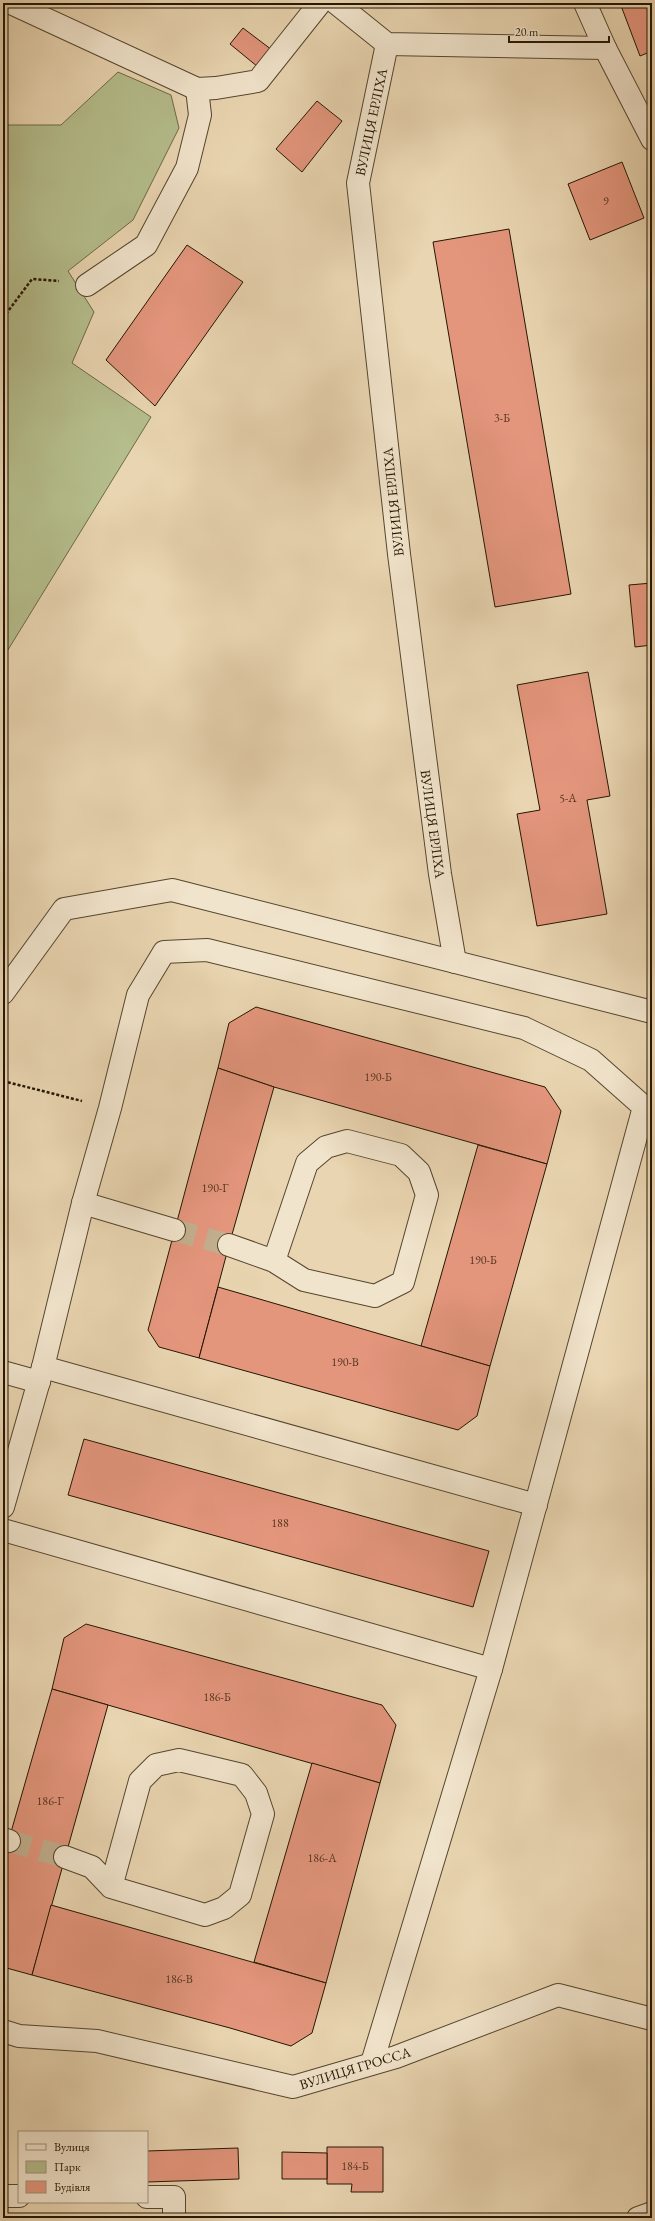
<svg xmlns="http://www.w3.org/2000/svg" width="655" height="2221" viewBox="0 0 655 2221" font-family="'EB Garamond',serif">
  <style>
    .green { fill: #b5bd8c; stroke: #6c6a48 }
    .building { fill: #e4967d; stroke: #241603 }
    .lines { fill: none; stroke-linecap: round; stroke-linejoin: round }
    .minor-tunnel { stroke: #c2af8e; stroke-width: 22; stroke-dasharray: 22 11; stroke-linecap: butt }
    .minor-casing { stroke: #55462e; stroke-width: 24 }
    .path { stroke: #241603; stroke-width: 2.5; stroke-dasharray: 3 2; stroke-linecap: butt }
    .minor { stroke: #f1e4cc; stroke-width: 22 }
    .labels { text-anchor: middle; stroke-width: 3; stroke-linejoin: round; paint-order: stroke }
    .number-label { font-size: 12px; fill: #543622 }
    .street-label { font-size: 14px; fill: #241603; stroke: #f1e4cc }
  </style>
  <rect width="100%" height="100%" fill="#e9d5b1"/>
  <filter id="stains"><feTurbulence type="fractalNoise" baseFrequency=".005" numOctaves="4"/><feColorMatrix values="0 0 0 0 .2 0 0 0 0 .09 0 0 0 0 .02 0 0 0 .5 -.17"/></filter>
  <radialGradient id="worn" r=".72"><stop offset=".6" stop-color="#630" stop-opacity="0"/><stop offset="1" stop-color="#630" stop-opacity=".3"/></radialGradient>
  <polygon class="green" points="118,72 171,95 179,128 133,220 68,271 94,312 72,363 151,417 3,658 3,125 61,125"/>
  <g class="building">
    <polygon points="620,3 652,3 652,51 640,56"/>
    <polygon points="243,28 272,50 258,67 230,44"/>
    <polygon points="317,101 342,121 302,172 276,149"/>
    <polygon points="622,162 644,218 590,240 568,184"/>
    <polygon points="509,229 571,594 495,607 433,242"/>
    <polygon points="187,245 243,282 155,406 106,360"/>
    <polygon points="652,583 652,645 635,647 629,585"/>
    <polygon points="588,672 610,796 587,800 607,914 537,926 517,814 540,810 517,685"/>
    <polygon points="256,1007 545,1087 561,1111 547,1164 274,1087 218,1068 229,1023"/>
    <polygon points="218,1068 274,1087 229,1245 199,1358 159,1347 148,1330"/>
    <polygon points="478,1145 547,1164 490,1366 421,1346"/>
    <polygon points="218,1287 490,1366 477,1416 458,1430 199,1358"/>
    <polygon points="84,1439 489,1551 473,1607 68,1495"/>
    <polygon points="86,1624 382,1705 396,1725 380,1783 52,1689 64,1638"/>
    <polygon points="52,1689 108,1705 32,1975 3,1967 3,1860"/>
    <polygon points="312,1763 380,1783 326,1983 254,1962"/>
    <polygon points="51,1905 326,1983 312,2033 291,2046 230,2028 32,1975"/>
    <polygon points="327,2147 383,2147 383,2192 351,2192 352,2184 327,2184"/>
    <polygon points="238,2148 239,2179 147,2182 147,2151"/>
    <polygon points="282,2152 327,2153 327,2179 282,2179"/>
    <rect x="3" y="2214" width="17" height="4"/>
  </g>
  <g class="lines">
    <g class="minor-tunnel">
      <polyline points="174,1230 229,1245"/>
      <polyline points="9,1841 65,1857"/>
    </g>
    <defs>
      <g id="minor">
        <polyline points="11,3 197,89 216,88 258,81 320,3"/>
        <polyline points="336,3 387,44 605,48"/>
        <polyline points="585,3 605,48 652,139"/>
        <polyline points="387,44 358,183 399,554 440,874 455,962"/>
        <polyline points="87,285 146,245 187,168 200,115 197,89"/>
        <polyline points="3,993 64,909 172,890 652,1012"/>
        <polyline points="83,1203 174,1230"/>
        <polyline points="229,1245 274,1261 304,1280 375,1296 403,1282 427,1195 419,1172 401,1155 347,1141 326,1147 307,1163 274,1261"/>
        <polyline points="43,1367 536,1505"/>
        <polyline points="3,1372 39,1382"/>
        <polyline points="3,1507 43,1367 83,1203 110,1108 138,995 164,952 207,950 524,1028 591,1060 644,1107 491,1669 372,2063"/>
        <polyline points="3,1530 491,1669"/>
        <polyline points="3,1839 9,1841"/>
        <polyline points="65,1857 92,1867 111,1887 205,1915 224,1908 240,1895 263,1814 256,1793 242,1775 179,1760 156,1765 140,1781 111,1887"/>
        <polyline points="3,2031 19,2036 97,2041 293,2087 396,2057 558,1995 652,2019"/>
        <polyline points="3,2196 19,2196"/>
        <polyline points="147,2197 174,2197 174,2218"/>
        <polyline points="638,2218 652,2213"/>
      </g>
    </defs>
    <use href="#minor" class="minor-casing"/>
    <g class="path">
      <polyline points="3,318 32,279 59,281"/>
      <polyline points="3,1081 82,1101"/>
    </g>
    <use href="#minor" class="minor"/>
  </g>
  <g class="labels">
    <g class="number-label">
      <text x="606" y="205">9</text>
      <text x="502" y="422">3-Б</text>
      <text x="568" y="802">5-А</text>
      <text x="378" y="1081">190-Б</text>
      <text x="215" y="1192">190-Г</text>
      <text x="483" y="1264">190-Б</text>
      <text x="345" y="1366">190-В</text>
      <text x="280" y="1527">188</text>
      <text x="217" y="1701">186-Б</text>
      <text x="50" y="1805">186-Г</text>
      <text x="322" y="1862">186-А</text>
      <text x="179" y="1983">186-В</text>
      <text x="355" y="2170">184-Б</text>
    </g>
    <g class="street-label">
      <text transform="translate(371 122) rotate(-78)" y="5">ВУЛИЦЯ ЕРЛІХА</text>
      <text transform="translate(393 502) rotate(-96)" y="5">ВУЛИЦЯ ЕРЛІХА</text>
      <text transform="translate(433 824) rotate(82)" y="5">ВУЛИЦЯ ЕРЛІХА</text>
      <text transform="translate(355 2068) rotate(-17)" y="5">ВУЛИЦЯ ГРОССА</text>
    </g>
  </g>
  <rect width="655" height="2221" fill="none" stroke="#e9d5b1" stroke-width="16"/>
  <rect x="4" y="4" width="647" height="2213" fill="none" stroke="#241603" stroke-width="2"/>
  <rect x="8" y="8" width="639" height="2205" fill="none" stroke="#241603"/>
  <rect x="18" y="2131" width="130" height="72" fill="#f1e4cc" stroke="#9f927c"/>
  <rect x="26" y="2144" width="20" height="6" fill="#f1e4cc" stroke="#9f927c"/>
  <text x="54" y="2151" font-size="12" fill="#241603">Вулиця</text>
  <rect x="26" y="2161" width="20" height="12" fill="#b5bd8c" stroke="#9f927c"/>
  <text x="54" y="2171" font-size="12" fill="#241603">Парк</text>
  <rect x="26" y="2181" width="20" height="12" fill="#e4967d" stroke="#9f927c"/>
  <text x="54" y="2191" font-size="12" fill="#241603">Будівля</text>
  <path d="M509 36v6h100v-6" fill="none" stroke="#241603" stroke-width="2"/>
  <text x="515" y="36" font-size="12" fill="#241603" stroke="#f1e4cc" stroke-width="3" paint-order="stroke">20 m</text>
  <rect width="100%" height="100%" filter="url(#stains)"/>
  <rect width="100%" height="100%" fill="url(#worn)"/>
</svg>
